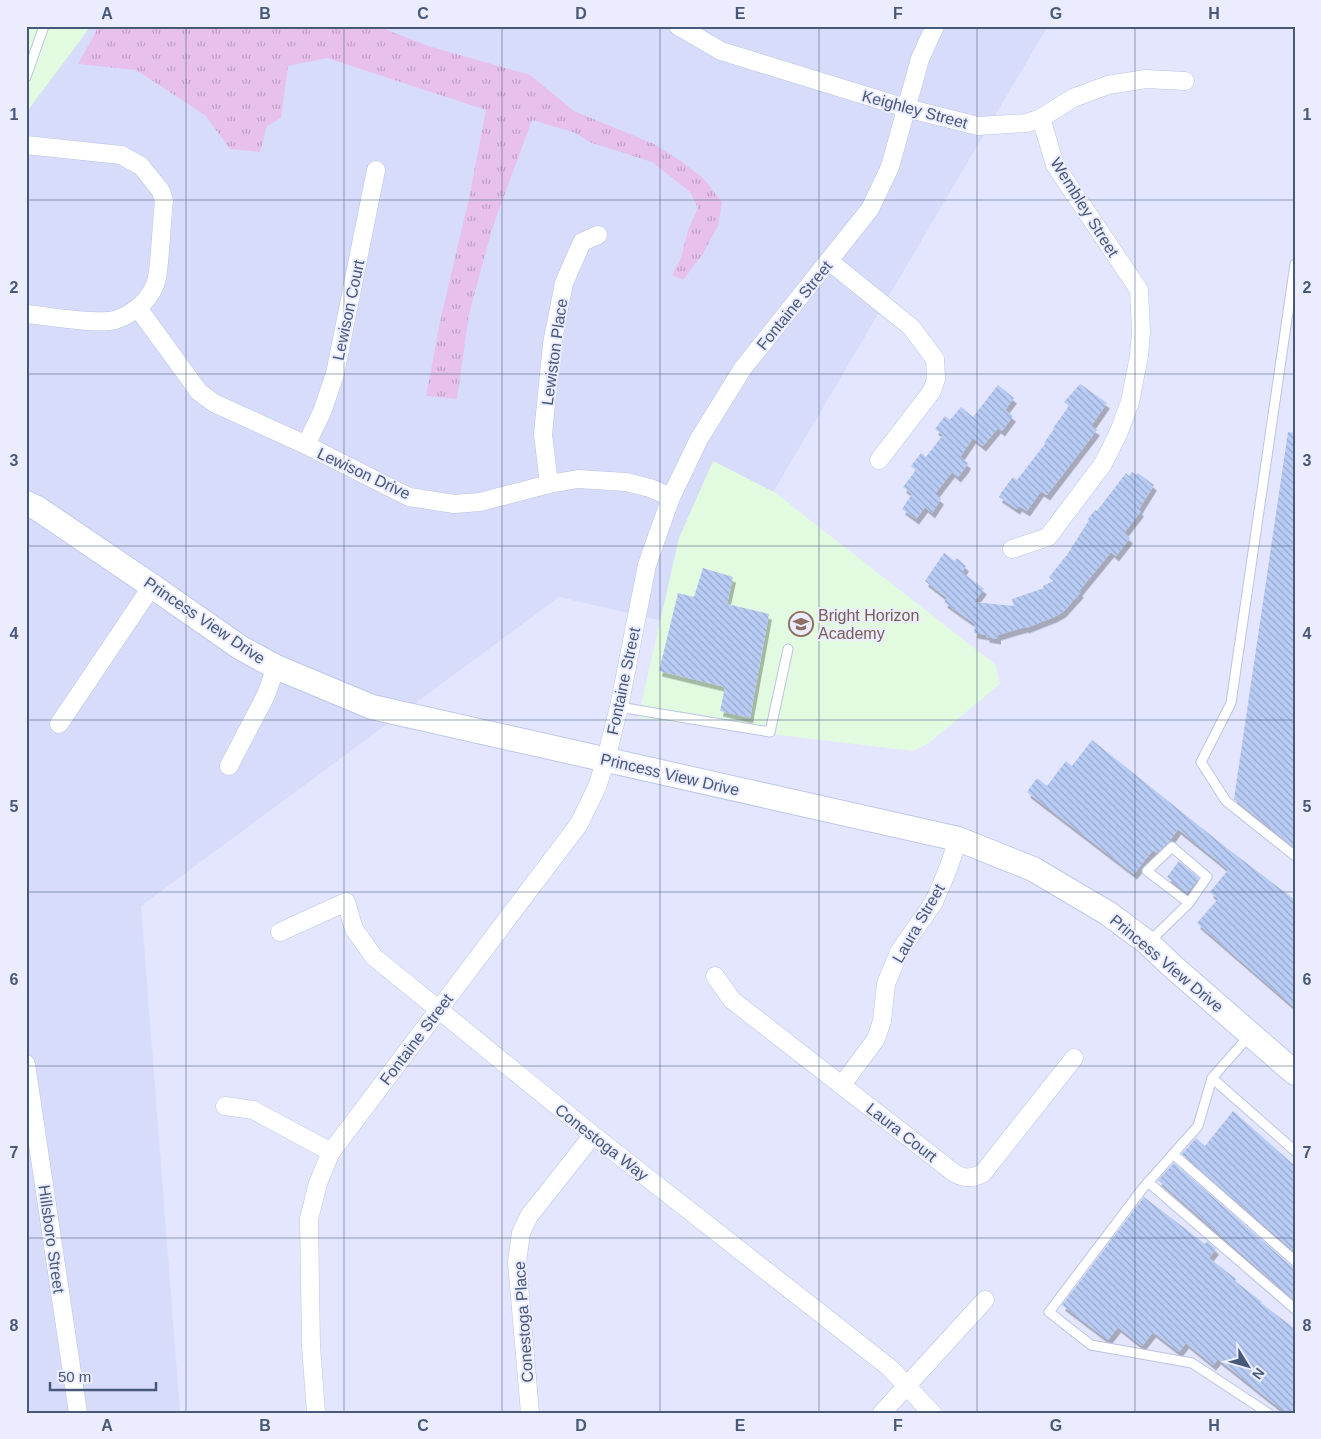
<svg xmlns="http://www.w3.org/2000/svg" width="1321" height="1439" viewBox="0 0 1321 1439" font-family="Helvetica,sans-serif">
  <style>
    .residential { fill: #d7dcfb }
    .education { fill: #e2fae0 }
    .grass { fill: url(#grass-tufts) }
    .building { fill: url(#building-back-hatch); filter: url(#shadow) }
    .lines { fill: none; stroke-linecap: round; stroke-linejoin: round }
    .service-casing { stroke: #bbc4e1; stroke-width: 11 }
    .minor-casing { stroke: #bbc4e1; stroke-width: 19 }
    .secondary-casing { stroke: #bec8ea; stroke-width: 26 }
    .service { stroke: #fff; stroke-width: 9 }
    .minor { stroke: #fff; stroke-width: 18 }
    .secondary { stroke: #fff; stroke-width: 24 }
    .grid { fill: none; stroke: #475878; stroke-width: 1; stroke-opacity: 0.55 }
    .labels { text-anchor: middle; stroke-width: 4; stroke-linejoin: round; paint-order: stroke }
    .street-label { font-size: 16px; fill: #475878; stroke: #ebedff }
    .education-label { font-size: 16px; fill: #785e54; stroke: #ebedff; text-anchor: start }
    .neatline { fill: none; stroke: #475878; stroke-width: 2 }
    .grid-label { font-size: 16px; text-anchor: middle; font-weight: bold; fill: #475878 }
  </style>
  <defs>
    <pattern id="grass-tufts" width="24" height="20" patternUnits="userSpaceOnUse" patternTransform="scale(1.25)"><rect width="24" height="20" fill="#e7c1ec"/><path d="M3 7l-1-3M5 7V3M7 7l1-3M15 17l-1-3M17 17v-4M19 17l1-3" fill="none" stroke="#bda0c4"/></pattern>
    <pattern id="building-back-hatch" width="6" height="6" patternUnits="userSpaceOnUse" patternTransform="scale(1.25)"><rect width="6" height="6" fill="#b9ccf5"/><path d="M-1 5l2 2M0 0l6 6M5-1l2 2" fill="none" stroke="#98a8cb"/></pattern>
    <filter id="shadow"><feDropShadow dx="3" dy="5.5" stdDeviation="0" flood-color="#0004"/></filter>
  </defs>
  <rect width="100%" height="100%" fill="#e3e6fe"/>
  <polygon class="residential" points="26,26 1048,26 693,628 559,597 141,906 180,1413 26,1413"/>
  <g class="education">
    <polygon points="26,26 91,26 26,113"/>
    <polygon points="713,461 774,492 996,665 1000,684 929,743 913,751 638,718 679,538"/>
  </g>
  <polygon class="grass" points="99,26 377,26 428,46 530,75 574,111 654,144 681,161 704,179 722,202 718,226 703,254 683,280 672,275 681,258 688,230 698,208 690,192 652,162 592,143 573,132 532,120 493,226 469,314 457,399 426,396 440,322 469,198 486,110 327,58 288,66 281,118 267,126 260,152 230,149 205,115 136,70 78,64"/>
  <g class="building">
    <polygon points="1080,384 1107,403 1091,426 1097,430 1047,495 1041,491 1027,511 1019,506 1017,509 999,497 1001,493 1013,477 1017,480 1045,444 1044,443 1054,429 1053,428 1069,406 1064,402"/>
    <polygon points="998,385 1014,398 1005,410 1013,416 1002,431 998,428 983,446 973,438 960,457 968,463 966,467 958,477 952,472 935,494 941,499 932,513 925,507 916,519 902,509 912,494 903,487 916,470 911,466 921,453 926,457 943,435 935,429 945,416 950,420 961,407 973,417"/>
    <polygon points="1288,432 1295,433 1295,848 1234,799"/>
    <polygon points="1132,472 1136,475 1138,473 1154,485 1139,509 1141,511 1124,533 1130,538 1116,556 1111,552 1079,591 1081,592 1063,612 1054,617 1026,628 1025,627 998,635 998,639 986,637 987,635 974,633 975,624 944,602 947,598 925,581 944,553 955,561 957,558 966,566 962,572 984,589 974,602 1014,606 1012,599 1044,588 1043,586 1053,581 1049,577 1067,555 1089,520 1088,519 1095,510 1097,511 1126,473 1129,476"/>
    <polygon points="703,568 733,577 727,604 769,614 750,718 720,711 725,687 659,671 678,593 694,597"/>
    <polygon points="1092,740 1228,849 1295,900 1295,1008 1197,923 1218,899 1210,892 1228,870 1219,862 1178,829 1169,842 1157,853 1153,850 1134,874 1027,792 1037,778 1047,786 1066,761 1072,766"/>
    <polygon points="1179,861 1199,878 1187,893 1167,877"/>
    <polygon points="1233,1111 1295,1166 1295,1252 1182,1154 1196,1138 1205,1146"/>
    <polygon points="1174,1163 1291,1266 1295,1267 1295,1301 1158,1180"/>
    <polygon points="1144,1197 1205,1244 1207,1241 1216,1249 1209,1258 1236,1279 1235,1281 1262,1302 1261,1303 1295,1329 1295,1413 1286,1413 1218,1359 1213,1365 1186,1343 1179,1352 1153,1332 1142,1346 1118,1327 1108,1340 1062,1305"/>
  </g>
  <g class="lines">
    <defs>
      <g id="service">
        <polyline points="26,77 44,26"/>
        <polyline points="1295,264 1231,703 1201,762 1226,801 1295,856"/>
        <polyline points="619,707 770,732 788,649"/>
        <polyline points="1148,943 1189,903 1147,871 1172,847 1207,877 1189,903"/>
        <polyline points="1250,1035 1212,1078 1295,1151"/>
        <polyline points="1212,1078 1198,1126 1143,1188 1049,1312 1091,1345 1192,1363 1268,1413"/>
        <polyline points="1173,1154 1295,1261"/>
        <polyline points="1148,1182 1295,1309"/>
      </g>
      <g id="minor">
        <polyline points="678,26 721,51 906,108 978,126 1027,123 1041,118 1073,98 1108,85 1146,79 1185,81"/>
        <path d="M26,145L121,155L141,166L161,191L164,201C161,226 161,253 157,278C153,298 134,314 115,320C97,325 47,316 26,314"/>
        <polyline points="829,261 911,327 935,359 936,379 932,391 879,460"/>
        <polyline points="138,308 199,392 214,403 306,445 409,497 454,504 480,502 549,484 578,479 626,482 650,488 671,497"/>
        <polyline points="306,445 322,412 335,374 376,170"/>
        <polyline points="549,484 543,434 552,344 564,283 582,242 598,235"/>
        <polyline points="1012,549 1048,537 1103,464 1118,434 1130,402 1139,356 1141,332 1139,290 1055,165 1041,118"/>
        <polyline points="59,724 152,586"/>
        <polyline points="229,766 266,695 276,667"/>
        <polyline points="280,932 346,902 354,929 374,957 593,1135 890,1368 932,1413"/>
        <path d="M715,976L732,1000L953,1172C963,1179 972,1179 983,1173L1074,1058"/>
        <polyline points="26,1064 78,1413"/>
        <polyline points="842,1085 876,1039 882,1021 886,984 899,952 934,902 948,869 958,839"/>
        <polyline points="225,1106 253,1110 331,1152"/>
        <polyline points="316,1413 311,1346 309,1219 318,1183 331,1152 579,824 597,787 606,759 619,707 647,565 671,497 699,439 743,368 870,209 890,167 920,59 935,26"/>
        <polyline points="530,1413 517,1262 521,1233 529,1216 593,1135"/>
        <polyline points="882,1413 985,1300"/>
      </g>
      <polyline id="secondary" points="26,503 37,508 152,586 241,648 276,667 372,707 958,839 1033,869 1109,914 1148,943 1171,965 1295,1073"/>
    </defs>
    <use href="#service" class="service-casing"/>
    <use href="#minor" class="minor-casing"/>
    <use href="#secondary" class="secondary-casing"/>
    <use href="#service" class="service"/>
    <use href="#minor" class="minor"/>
    <use href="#secondary" class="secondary"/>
  </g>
  <path class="grid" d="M186,26V1413M344,26V1413M502,26V1413M660,26V1413M819,26V1413M977,26V1413M1135,26V1413M26,200H1295M26,374H1295M26,546H1295M26,720H1295M26,892H1295M26,1066H1295M26,1238H1295"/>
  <defs>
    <symbol id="school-ring" viewBox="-11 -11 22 22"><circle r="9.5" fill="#ebedff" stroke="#8d6e63" stroke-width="1.5"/><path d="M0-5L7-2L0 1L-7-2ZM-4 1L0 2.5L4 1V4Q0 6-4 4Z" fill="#8d6e63"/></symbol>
  </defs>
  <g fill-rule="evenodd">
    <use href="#school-ring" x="787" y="610" width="28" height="28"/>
  </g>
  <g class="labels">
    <g class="street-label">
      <text transform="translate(915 109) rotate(15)" y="6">Keighley Street</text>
      <text transform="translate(1085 207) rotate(58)" y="6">Wembley Street</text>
      <text transform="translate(794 305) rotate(-51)" y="6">Fontaine Street</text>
      <text transform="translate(348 310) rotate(-78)" y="6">Lewison Court</text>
      <text transform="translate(554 352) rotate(-82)" y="6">Lewiston Place</text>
      <text transform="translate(364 473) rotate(25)" y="6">Lewison Drive</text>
      <text transform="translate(205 620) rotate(34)" y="6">Princess View Drive</text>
      <text transform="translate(623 681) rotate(-78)" y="6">Fontaine Street</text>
      <text transform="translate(670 774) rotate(13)" y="6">Princess View Drive</text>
      <text transform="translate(918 923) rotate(-60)" y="6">Laura Street</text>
      <text transform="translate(1167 963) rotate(40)" y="6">Princess View Drive</text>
      <text transform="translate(416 1039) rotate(-53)" y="6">Fontaine Street</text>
      <text transform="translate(902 1132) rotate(38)" y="6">Laura Court</text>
      <text transform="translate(602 1142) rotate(38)" y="6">Conestoga Way</text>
      <text transform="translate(52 1239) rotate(82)" y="6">Hillsboro Street</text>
      <text transform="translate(523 1322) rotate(-94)" y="6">Conestoga Place</text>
    </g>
    <g class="education-label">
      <text x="818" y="621">Bright Horizon<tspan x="818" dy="18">Academy</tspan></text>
    </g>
  </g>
  <rect width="1321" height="1439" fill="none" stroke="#ebedff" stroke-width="55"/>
  <g transform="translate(1248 1366) rotate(127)" stroke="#ebedff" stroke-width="4" paint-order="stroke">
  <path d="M0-4L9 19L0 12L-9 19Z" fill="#475878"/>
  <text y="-8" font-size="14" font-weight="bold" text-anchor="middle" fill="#475878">N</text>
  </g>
  <path d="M50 1382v8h106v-8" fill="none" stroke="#475878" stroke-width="2.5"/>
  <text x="58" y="1382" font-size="15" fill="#475878" stroke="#ebedff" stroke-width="4" paint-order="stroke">50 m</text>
  <rect x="28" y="28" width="1266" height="1384" class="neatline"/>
  <g class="grid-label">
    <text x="107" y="19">A</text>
    <text x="265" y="19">B</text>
    <text x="423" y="19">C</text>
    <text x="581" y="19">D</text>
    <text x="740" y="19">E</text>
    <text x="898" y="19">F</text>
    <text x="1056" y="19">G</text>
    <text x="1214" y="19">H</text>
    <text x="14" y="120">1</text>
    <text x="1307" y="120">1</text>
    <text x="14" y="293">2</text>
    <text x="1307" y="293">2</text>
    <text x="14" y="466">3</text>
    <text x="1307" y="466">3</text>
    <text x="14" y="639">4</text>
    <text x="1307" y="639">4</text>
    <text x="14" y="812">5</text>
    <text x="1307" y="812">5</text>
    <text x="14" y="985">6</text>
    <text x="1307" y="985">6</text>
    <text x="14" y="1158">7</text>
    <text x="1307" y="1158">7</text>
    <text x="14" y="1331">8</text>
    <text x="1307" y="1331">8</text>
    <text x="107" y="1431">A</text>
    <text x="265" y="1431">B</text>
    <text x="423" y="1431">C</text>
    <text x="581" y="1431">D</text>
    <text x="740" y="1431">E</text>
    <text x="898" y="1431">F</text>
    <text x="1056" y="1431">G</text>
    <text x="1214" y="1431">H</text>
  </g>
</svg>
